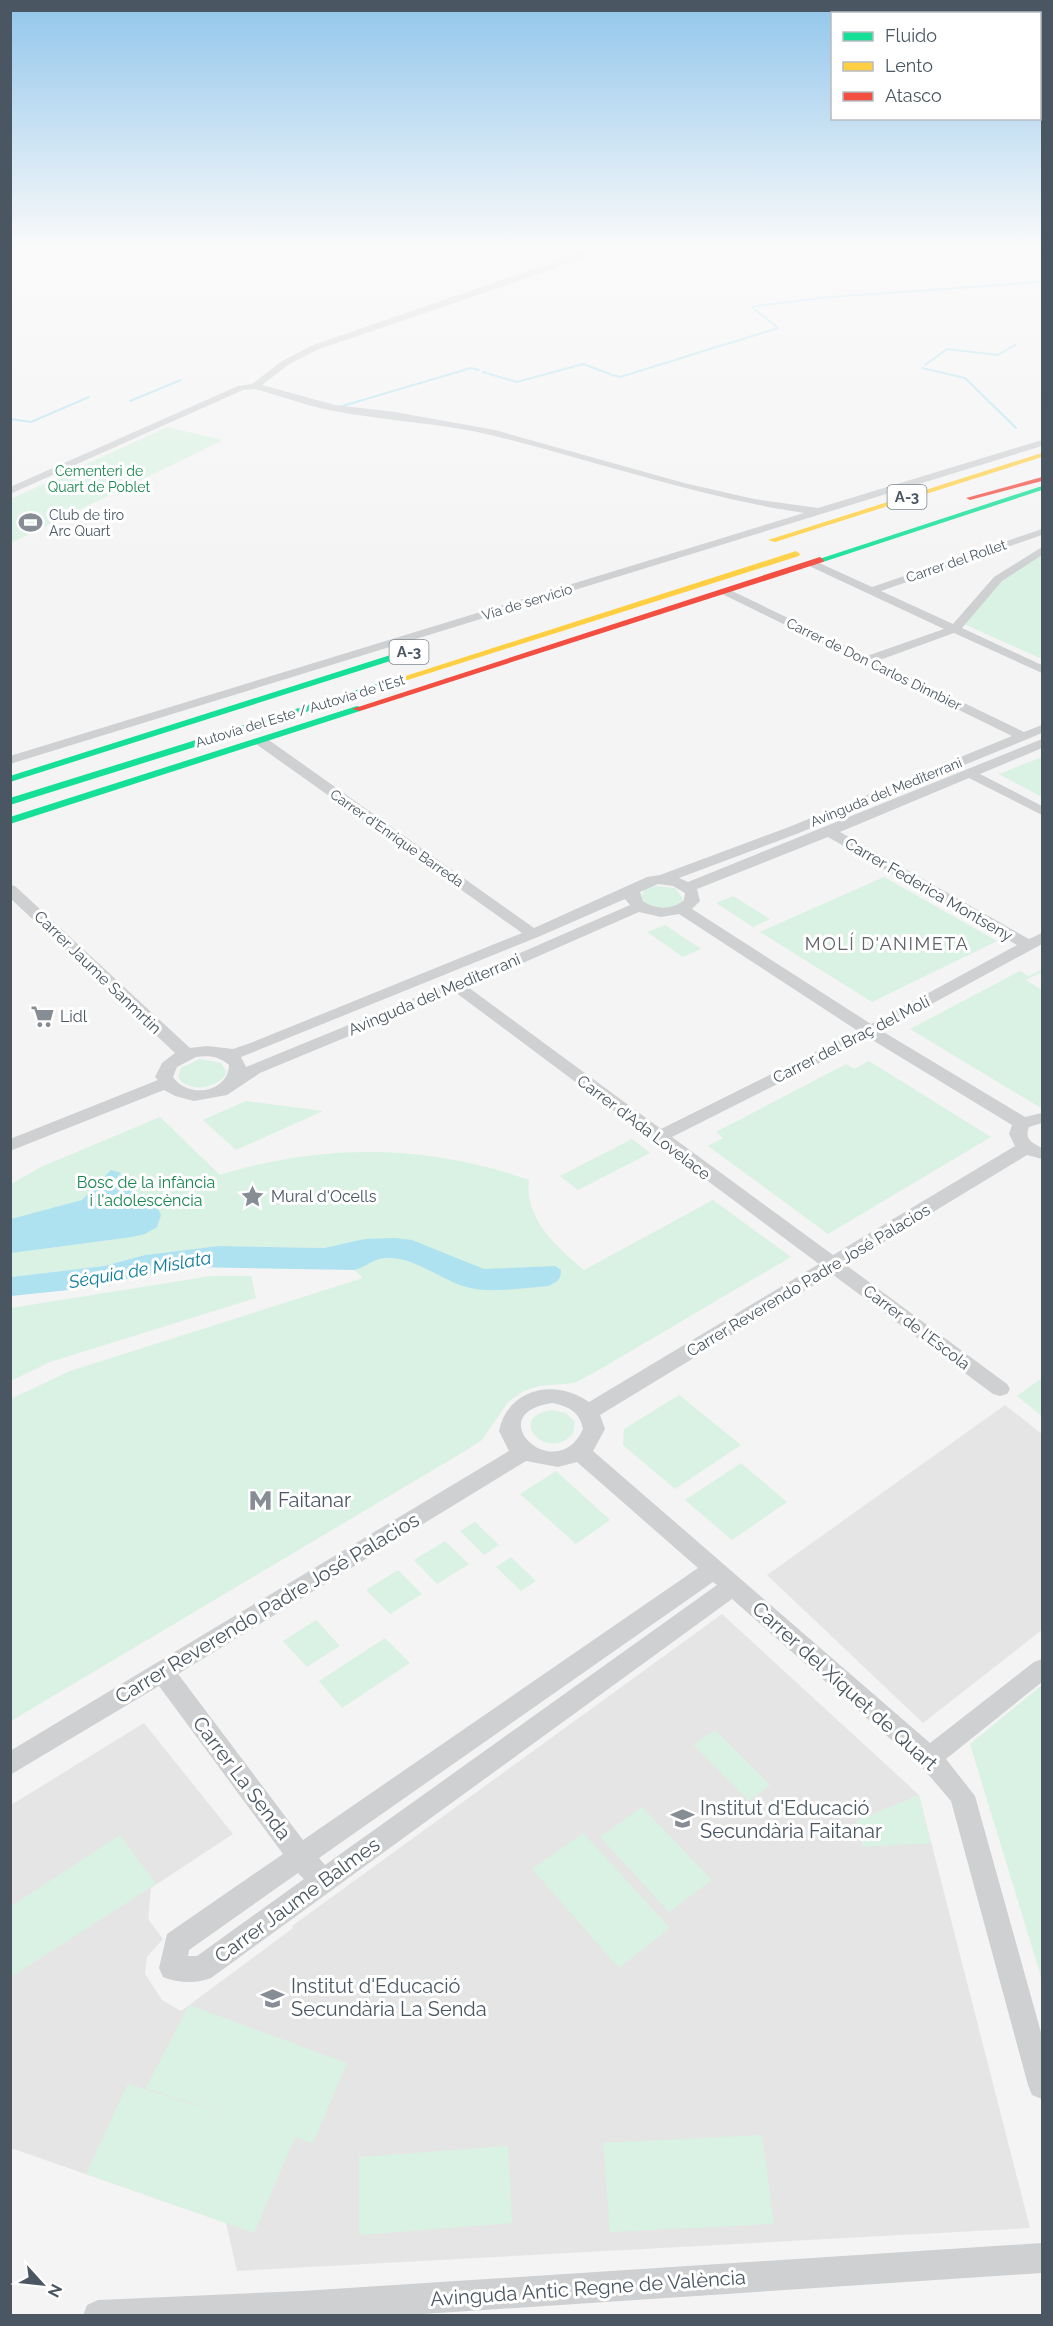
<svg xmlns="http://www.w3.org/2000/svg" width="1053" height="2326" viewBox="0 0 1053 2326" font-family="Raleway,sans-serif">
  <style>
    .education { fill: #e6e5e6 }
    .green { fill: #d9f2e3 }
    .water { fill: #aee2f0 }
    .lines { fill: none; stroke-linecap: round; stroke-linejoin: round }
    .stream { stroke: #aee2f0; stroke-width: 2 }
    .street { fill: #ced0d2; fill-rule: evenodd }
    .fast { fill: #16e098; fill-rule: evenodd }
    .slow { fill: #ffcf43; fill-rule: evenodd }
    .jam { fill: #f24e42; fill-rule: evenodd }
    .labels { text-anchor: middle; stroke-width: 6; stroke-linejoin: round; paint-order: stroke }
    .far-park-label { font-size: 14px; fill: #17864f; stroke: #fff }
    .far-poi-label { font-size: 14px; fill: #4a5661; stroke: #fff; text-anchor: start }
    .far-street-label { font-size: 14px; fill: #4a5661; stroke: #fff }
    .shield { fill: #fff; stroke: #808990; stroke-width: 1.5 }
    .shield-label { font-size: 15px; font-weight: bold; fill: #4a5661 }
    .street-label { font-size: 16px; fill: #4a5661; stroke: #fff }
    .poi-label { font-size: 16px; fill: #4a5661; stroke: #fff; text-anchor: start }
    .park-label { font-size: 16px; fill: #17864f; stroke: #fff }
    .neighbourhood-label { font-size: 18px; letter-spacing: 1.5px; fill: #5f6368; stroke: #fff }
    .water-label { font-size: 18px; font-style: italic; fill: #0c7c9b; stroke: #fff }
    .near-poi-label { font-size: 20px; fill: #4a5661; stroke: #fff; text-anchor: start }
    .near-street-label { font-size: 20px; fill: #4a5661; stroke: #fff }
  </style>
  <rect width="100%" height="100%" fill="#f4f4f4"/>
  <g class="education">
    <polygon points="1005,1405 1042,1434 1042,1630 923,1723 767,1575"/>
    <polygon points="722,1614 919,1795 1030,2228 237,2271 226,2223 11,2148 11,1805 144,1723 233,1834 151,1888 148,1919 163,1939 147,1957 145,1974 162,2000 181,2011 293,1928 292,1926"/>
  </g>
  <g class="green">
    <polygon points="167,427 223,440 11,543 11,499"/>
    <polygon points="1042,554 1042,659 964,624 1004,579"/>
    <polygon points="1042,757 1042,797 999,774"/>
    <polygon points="884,877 997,941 872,1002 760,932"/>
    <path d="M655,886L675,888L683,899C674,912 649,911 641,897L644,890Z"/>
    <polygon points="733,896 770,919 753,927 716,903"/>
    <polygon points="665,925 701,949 683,957 647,932"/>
    <polygon points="1042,969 1042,972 1026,980 1042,990 1041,1108 910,1029 1020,971 1029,976"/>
    <path d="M200,1059L221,1063L226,1071L225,1076C213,1089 188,1093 178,1077L181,1068Z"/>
    <polygon points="869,1061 991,1137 828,1234 708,1146 723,1138 716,1132 846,1064 854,1069"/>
    <polygon points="246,1101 323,1111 236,1150 203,1120"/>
    <path d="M160,1117L220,1175C322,1143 429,1144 529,1180C524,1219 558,1248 584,1270L713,1200L791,1257L592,1374L574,1383L539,1386L524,1391L508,1402L482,1440L465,1451L11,1721V1399L70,1371L363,1278L354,1270L343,1244L324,1248L219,1246L145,1255L104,1266L11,1277V1184L41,1167Z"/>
    <polygon points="632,1139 650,1153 578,1190 560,1176"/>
    <polygon points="211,1276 251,1276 256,1298 50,1362 11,1381 11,1308"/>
    <polygon points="1042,1378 1042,1416 1017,1396"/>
    <polygon points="679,1395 741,1445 675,1489 623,1445 624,1429"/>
    <path d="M552,1410L566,1413L575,1422L573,1434C546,1463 505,1416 552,1410Z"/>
    <polygon points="741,1463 787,1502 732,1540 685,1500"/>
    <polygon points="556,1471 610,1520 576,1544 520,1494"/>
    <polygon points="475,1522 499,1545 484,1555 460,1531"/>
    <polygon points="445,1541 469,1564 437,1584 414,1560"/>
    <polygon points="511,1557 536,1581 521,1591 496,1567"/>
    <polygon points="398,1570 422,1594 390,1614 366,1590"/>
    <polygon points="316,1620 340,1646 307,1667 283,1641"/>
    <polygon points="385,1638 410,1663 342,1708 319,1681"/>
    <polygon points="1042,1685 1042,1980 970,1744"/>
    <polygon points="715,1730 770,1785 749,1801 694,1745"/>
    <polygon points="919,1795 931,1843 863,1847 856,1821"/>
    <polygon points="642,1807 712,1880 669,1912 600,1837"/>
    <polygon points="583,1833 670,1928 619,1968 532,1869"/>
    <polygon points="120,1835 156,1884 11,1977 11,1903 13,1905"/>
    <polygon points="189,2005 347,2063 313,2143 295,2137 254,2233 86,2174 128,2084 231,2116 146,2088"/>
    <polygon points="762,2135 774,2224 610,2232 603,2143"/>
    <polygon points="508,2146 512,2223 359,2235 359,2157"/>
  </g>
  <g class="water">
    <polygon points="111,1170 121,1173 115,1180 156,1205 161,1215 157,1227 145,1234 132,1237 11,1253 11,1219 82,1200"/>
    <path d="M395,1238L412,1240L484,1269L555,1266L561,1270C561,1280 557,1282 548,1286C522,1288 495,1293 470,1288C439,1281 412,1252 379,1259C372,1261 363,1268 354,1270L188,1267L69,1290L11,1296V1277L104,1266L145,1255L219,1246L324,1248L365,1239Z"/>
  </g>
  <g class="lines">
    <g class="stream">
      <polyline points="755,306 830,297 1042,282"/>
      <polyline points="925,365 947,349 998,355 1015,345"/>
      <polyline points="922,368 965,378 1016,428"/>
      <polyline points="483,372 517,382 583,364 610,374"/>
      <polyline points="612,375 620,377 778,328 752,307"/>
      <polyline points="130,401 181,380"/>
      <polyline points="339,407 471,368 479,370"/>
      <polyline points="10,419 31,422 89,397"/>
    </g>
    <g class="street">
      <path d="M591,249H602L546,272L319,349L288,365L262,385L335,405L395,412L495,430L684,483L754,499L818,508L1042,440V446L10,764V756L804,513C698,497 599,462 495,436C442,423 387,421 334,411C307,406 281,396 255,389L243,390L10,494V487L238,386L252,384L282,361L313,345Z"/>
      <path d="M1042,529V535L881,591L953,624L994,577L1042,547V555L1002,581L962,628L1042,665V673L954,633L877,661L1024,732L1042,725V733L799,833L679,878L688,882L1042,739V748L980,774L1042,806V815L969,778L840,832L1029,939L1042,933V944L882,1031L1025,1117L1042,1113V1123L1029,1127C1024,1139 1032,1143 1042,1148V1159L1027,1155L846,1265L1007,1384L1010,1389L1007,1394L1000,1396L993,1394L832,1274L600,1415L605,1429L593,1451L930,1743L1034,1662L1042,1659V1682L946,1759L975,1796L1042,2036V2099L1032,2095L1028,2085L951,1801L921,1766L732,1599L211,1978C196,1984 178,1983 163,1977L159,1968L167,1934L283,1854L159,1686L10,1775V1751L509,1451L499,1431C508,1388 555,1378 589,1402L819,1264L455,992L260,1073L227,1095L194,1101L175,1096L164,1090L10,1151V1139L158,1080L155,1077L162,1063L175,1053L10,898V885L15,886L190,1048L207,1046L233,1049L253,1042L522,933L256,744V738H266L534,928L647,877L660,875L789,827L1012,736L720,593V589H728L867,656L944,629L807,565V561H815L872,587ZM828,837L1017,945L871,1024L692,909L700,901L697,889ZM658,884L673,886L685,893L684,900C672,910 656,910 643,901L640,892ZM625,899L630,905L451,983L246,1067L241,1057L538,937ZM639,912L661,917L679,914L858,1031L661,1129L468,987ZM869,1038L1012,1125L1009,1134L1015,1146L833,1255L672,1137ZM196,1057C209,1055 219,1056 229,1065C228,1093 188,1099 173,1077L177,1067ZM552,1403C568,1406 580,1412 583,1429C556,1488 478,1414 552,1403ZM526,1461L558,1467L577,1462L698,1568L303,1840L178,1674ZM713,1582L717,1585L325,1865L319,1858ZM298,1873L304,1879L197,1956H188L189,1950Z"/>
      <polygon points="1042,2243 1042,2273 393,2316 83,2316 87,2305 98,2300 302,2291"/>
    </g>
    <g class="fast">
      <polygon points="1042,486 1042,490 823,562 816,560"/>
      <polygon points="425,644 428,645 428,649 10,782 10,776"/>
      <polygon points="392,679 395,680 395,684 10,805 10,798"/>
      <polygon points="357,706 360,707 360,711 10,824 10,817"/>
    </g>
    <g class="slow">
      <polygon points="1042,453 1042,457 775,542 768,540"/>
      <polygon points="796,551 800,554 799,556 395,684 387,682"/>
    </g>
    <g class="jam">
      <polygon points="1042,477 1042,481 970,500 966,498"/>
      <polygon points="820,557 824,560 823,562 360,711 352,709"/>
    </g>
  </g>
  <linearGradient id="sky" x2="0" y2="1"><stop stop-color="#91c6eb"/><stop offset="0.43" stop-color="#fafafa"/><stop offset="1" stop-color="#fafafa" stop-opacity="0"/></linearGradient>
  <rect width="1053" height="575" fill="url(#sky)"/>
  <defs>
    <symbol id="stadium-bare" viewBox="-9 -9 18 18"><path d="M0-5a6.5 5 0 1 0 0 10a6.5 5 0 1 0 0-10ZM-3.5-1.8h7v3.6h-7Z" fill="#868d94" stroke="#fff" stroke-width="2.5" paint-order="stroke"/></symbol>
    <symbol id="supermarket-bare" viewBox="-9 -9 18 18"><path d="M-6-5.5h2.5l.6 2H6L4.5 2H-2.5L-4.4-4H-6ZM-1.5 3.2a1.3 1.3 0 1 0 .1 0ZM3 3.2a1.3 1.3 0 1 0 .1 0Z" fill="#868d94" stroke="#fff" stroke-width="2.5" paint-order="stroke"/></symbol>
    <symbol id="sight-bare" viewBox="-9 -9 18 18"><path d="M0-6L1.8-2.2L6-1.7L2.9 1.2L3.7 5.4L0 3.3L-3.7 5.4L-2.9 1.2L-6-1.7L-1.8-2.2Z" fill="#868d94" stroke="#fff" stroke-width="2.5" paint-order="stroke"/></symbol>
    <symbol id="metro-bare" viewBox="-9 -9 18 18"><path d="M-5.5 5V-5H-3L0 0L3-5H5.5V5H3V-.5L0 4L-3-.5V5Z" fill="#868d94" stroke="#fff" stroke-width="2.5" paint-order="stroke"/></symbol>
    <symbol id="school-bare" viewBox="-9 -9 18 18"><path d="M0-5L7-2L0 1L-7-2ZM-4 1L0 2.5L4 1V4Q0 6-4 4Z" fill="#868d94" stroke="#fff" stroke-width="2.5" paint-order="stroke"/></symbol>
  </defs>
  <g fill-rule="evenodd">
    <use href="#stadium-bare" x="14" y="506" width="33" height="33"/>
    <use href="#supermarket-bare" x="26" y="1000" width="33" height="33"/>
    <use href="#sight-bare" x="236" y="1180" width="33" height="33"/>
    <use href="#metro-bare" x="244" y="1484" width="33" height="33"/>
    <use href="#school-bare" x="666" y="1802" width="33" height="33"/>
    <use href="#school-bare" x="256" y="1982" width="33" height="33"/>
  </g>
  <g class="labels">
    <g class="far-park-label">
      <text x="99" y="476">Cementeri de<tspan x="99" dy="16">Quart de Poblet</tspan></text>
    </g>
    <g class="far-poi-label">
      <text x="49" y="520">Club de tiro<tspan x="49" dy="16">Arc Quart</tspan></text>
    </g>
    <g class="far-street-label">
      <text transform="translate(956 561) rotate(-19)" y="5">Carrer del Rollet</text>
      <text transform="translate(527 602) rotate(-17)" y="5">Vía de servicio</text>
      <text transform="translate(874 664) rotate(26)" y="5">Carrer de Don Carlos Dinnbier</text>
      <text transform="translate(300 711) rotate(-17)" y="5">Autovía del Este / Autovia de l'Est</text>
      <text transform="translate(886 792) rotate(-22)" y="5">Avinguda del Mediterrani</text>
      <text transform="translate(397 838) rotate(35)" y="5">Carrer d'Enrique Barreda</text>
    </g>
    <g class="shield">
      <rect x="887.5" y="485" width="39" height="24" rx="4.5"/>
      <rect x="389.5" y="640" width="39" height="24" rx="4.5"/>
    </g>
    <g class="shield-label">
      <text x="907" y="502">A-3</text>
      <text x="409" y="657">A-3</text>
    </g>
    <g class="street-label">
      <text transform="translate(929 889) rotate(30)" y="6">Carrer Federica Montseny</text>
      <text transform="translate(98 972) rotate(44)" y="6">Carrer Jaume Sanmrtin</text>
      <text transform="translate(434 994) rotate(-23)" y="6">Avinguda del Mediterrani</text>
      <text transform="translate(851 1039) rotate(-27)" y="6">Carrer del Braç del Molí</text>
      <text transform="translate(644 1127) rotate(37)" y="6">Carrer d'Ada Lovelace</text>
      <text transform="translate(808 1280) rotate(-31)" y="6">Carrer Reverendo Padre José Palacios</text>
      <text transform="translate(917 1327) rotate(37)" y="6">Carrer de l'Escola</text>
    </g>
    <g class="poi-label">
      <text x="60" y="1022">Lidl</text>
      <text x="271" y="1202">Mural d'Ocells</text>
    </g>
    <g class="park-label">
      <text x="146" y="1188">Bosc de la infància<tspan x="146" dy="18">i l'adolescència</tspan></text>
    </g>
    <g class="neighbourhood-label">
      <text x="887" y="950">MOLÍ D'ANIMETA</text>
    </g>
    <g class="water-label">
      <text transform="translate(140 1270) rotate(-10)" y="6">Séquia de Mislata</text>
    </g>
    <g class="near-poi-label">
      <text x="278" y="1507">Faitanar</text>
      <text x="700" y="1815">Institut d'Educació<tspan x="700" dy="23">Secundària Faitanar</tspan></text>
      <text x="291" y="1993">Institut d'Educació<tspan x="291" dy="23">Secundària La Senda</tspan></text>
    </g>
    <g class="near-street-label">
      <text transform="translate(267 1608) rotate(-31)" y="7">Carrer Reverendo Padre José Palacios</text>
      <text transform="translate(845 1686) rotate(42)" y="7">Carrer del Xiquet de Quart</text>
      <text transform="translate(242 1778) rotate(53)" y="7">Carrer La Senda</text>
      <text transform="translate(297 1900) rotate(-36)" y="7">Carrer Jaume Balmes</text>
      <text transform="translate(588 2288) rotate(-4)" y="7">Avinguda Antic Regne de València</text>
    </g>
  </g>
  <rect width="1053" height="2326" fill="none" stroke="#4a5661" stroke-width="24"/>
  <rect x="831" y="12" width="210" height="108" fill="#ffffff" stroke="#b7bbc0" stroke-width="1.5"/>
  <rect x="843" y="32" width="30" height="9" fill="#16e098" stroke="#b7bbc0" stroke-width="1.5"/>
  <text x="885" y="42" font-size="18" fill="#4a5661">Fluido</text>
  <rect x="843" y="62" width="30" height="9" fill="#ffcf43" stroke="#b7bbc0" stroke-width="1.5"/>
  <text x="885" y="72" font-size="18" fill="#4a5661">Lento</text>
  <rect x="843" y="92" width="30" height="9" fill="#f24e42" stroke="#b7bbc0" stroke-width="1.5"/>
  <text x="885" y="102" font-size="18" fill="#4a5661">Atasco</text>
  <g transform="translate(42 2284) rotate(117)" stroke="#ffffff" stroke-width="4.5" paint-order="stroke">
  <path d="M0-4.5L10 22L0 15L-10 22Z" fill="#4a5661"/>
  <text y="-9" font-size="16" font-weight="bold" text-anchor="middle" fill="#4a5661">N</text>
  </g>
</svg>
